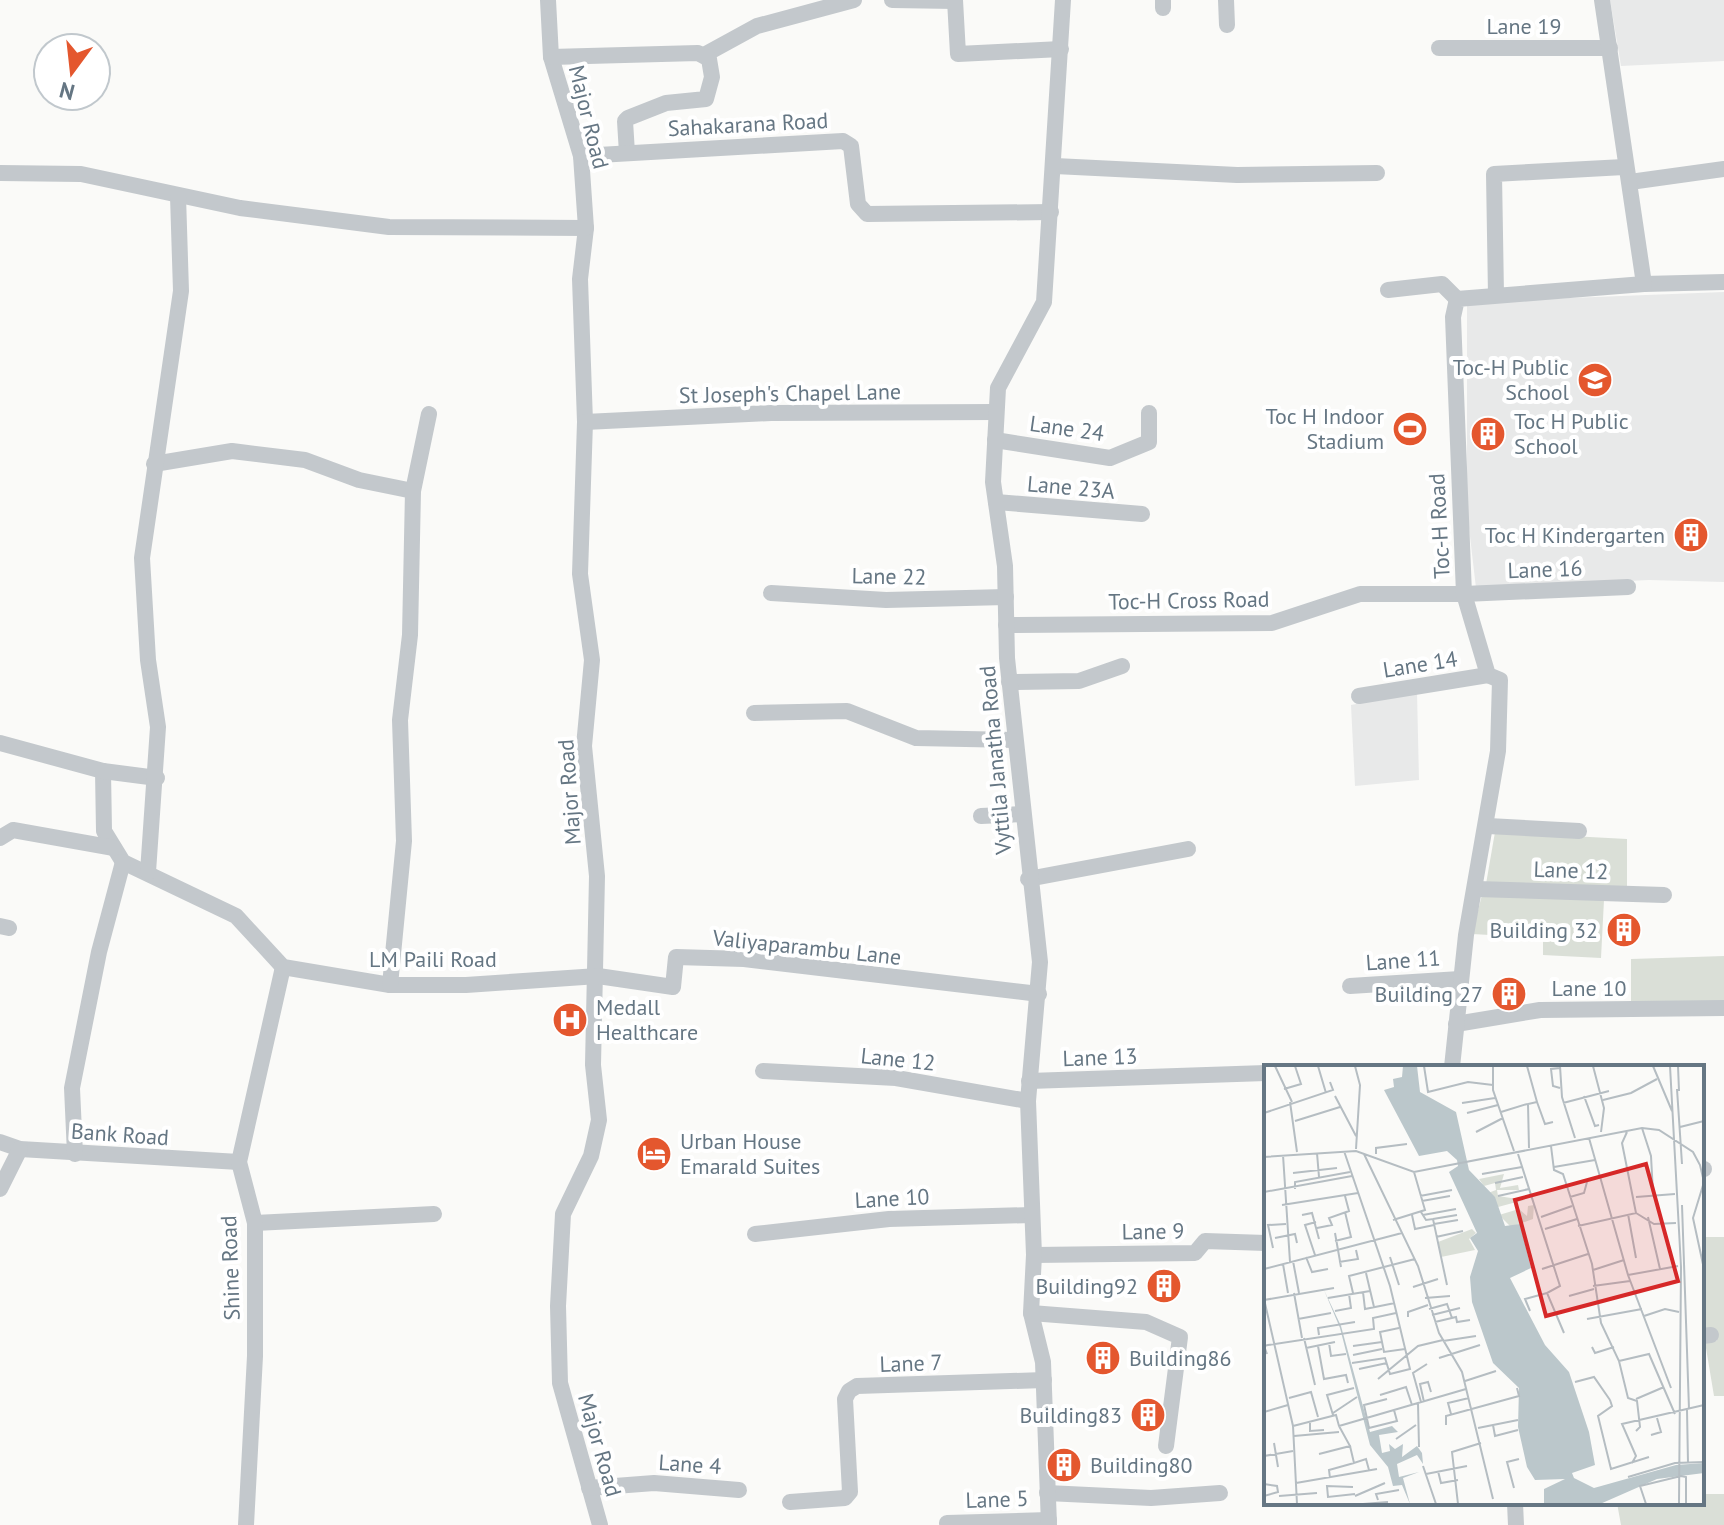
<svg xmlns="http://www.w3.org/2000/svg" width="1724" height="1525" viewBox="0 0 1724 1525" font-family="'PT Sans',sans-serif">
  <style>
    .built { fill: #e8e9e9 }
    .green { fill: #dadfd7 }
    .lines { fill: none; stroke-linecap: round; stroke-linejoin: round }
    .street { stroke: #c3c8cc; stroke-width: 16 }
    .labels { text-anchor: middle; stroke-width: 8; stroke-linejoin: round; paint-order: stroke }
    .street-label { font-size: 22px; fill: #657683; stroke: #fff }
    .poi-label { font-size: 22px; fill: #657683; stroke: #fff; text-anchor: end }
    .inset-road { fill: none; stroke: #b5bdc2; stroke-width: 2 }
    .view { fill: #d62828; fill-opacity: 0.15; stroke: #d62828; stroke-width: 4 }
    .inset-edge { fill: none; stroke: #657683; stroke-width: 4 }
  </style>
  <rect width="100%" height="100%" fill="#fafaf8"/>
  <g class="built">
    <polygon points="1610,0 1724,0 1724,61 1621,66"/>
    <polygon points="1724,292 1724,582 1649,580 1476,588 1467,511 1467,302"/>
    <polygon points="1417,692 1419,780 1355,786 1351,705"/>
  </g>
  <g class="green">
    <polygon points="1495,832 1627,839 1627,888 1486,884"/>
    <polygon points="1482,895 1604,900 1601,958 1543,955 1543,938 1472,934"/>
    <polygon points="1724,956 1724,1003 1631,1003 1631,959"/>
    <polygon points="1702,1237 1724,1237 1724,1396 1714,1396 1705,1342 1717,1341 1715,1330 1702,1330"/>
    <polygon points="1702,1494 1724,1494 1724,1525 1621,1525 1617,1503 1702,1503"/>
  </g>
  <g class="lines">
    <g class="street">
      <polyline points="548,0 551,57 581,156 586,228 580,279 585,422 580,574 592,660 584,746 597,876 593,1065 599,1120 591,1156 563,1214 558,1306 560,1383 600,1525"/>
      <polyline points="892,0 955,1"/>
      <polyline points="955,0 958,54 1061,49"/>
      <polyline points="1226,0 1227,25"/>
      <polyline points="1163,8 1163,0"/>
      <polyline points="1439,48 1610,48"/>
      <polyline points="704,55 757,26 854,0"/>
      <polyline points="551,57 698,53 709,59 712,77 706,99 666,103 628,118 625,121 627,153"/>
      <polyline points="581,156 843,141 851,146 858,204 867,214 1051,212"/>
      <polyline points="1055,166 1237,175 1377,173"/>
      <polyline points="0,173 81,174 240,208 389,227 586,228"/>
      <polyline points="1630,182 1724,169"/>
      <polyline points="1644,284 1724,282"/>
      <polyline points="1388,290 1442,284 1457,299"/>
      <polyline points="1496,295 1494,174 1624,167"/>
      <polyline points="585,422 771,413 996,412"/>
      <polyline points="995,440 1110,458 1149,442 1149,413"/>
      <polyline points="154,464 232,451 305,460 359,480 413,491"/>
      <polyline points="996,502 1142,514"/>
      <polyline points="771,593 886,600 1006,597"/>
      <polyline points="1006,625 1272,623 1360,594 1464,594 1628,587"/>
      <polyline points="1009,682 1079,681 1122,666"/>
      <polyline points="1359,696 1488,675"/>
      <polyline points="754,713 847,711 916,738 1015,740"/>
      <polyline points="0,743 103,771 104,831 123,862 236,916 283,967 390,985 466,985 598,976 673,987 676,957 744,959 1039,994"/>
      <polyline points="103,771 157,778"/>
      <polyline points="981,816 1023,814"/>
      <polyline points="1488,826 1579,831"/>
      <polyline points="0,838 13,830 114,848"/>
      <polyline points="148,872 158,727 148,660 142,558 181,291 178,196"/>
      <polyline points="1028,879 1188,849"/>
      <polyline points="1477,889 1664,895"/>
      <polyline points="0,926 9,928"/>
      <polyline points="390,985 404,841 400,720 410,635 413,491 429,414"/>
      <polyline points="1350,986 1460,979"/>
      <polyline points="1456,1024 1540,1010 1724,1008"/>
      <polyline points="1452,1067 1466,935 1498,751 1500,680 1488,675 1464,594 1453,317 1457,299 1644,284 1602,0"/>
      <polyline points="763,1071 896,1078 1028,1101"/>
      <polyline points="1029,1081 1266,1073"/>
      <polyline points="0,1142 20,1149 239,1162"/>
      <polyline points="75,1154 72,1088 99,952 123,862"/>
      <polyline points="1702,1169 1704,1169"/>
      <polyline points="0,1189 20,1149"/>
      <polyline points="255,1223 434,1214"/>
      <polyline points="755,1234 889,1219 1031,1215"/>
      <polyline points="1034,1255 1195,1253 1205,1241 1266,1243"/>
      <polyline points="1031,1313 1146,1322 1180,1337 1166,1446"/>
      <polyline points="1702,1336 1711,1335"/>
      <polyline points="589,1488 654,1483 739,1490"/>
      <polyline points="1047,1493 1151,1498 1220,1493"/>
      <polyline points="790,1502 845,1498 850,1492 845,1399 849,1391 857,1386 1044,1380"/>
      <polyline points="1515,1503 1516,1525"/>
      <polyline points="947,1523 1049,1520"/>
      <polyline points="246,1525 255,1356 255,1223 239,1162 283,967"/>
      <polyline points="1049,1525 1043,1362 1031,1313 1034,1255 1028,1101 1040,962 1007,658 1005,566 993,482 998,388 1044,302 1063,0"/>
    </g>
  </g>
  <defs>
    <symbol id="school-disc" viewBox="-11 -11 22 22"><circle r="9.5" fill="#e4572e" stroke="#fff"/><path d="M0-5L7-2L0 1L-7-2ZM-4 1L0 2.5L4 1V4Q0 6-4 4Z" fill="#fff"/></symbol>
    <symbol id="stadium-disc" viewBox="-11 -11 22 22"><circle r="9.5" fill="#e4572e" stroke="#fff"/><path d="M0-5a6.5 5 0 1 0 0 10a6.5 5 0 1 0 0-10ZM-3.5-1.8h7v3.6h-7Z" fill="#fff"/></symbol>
    <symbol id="building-disc" viewBox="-11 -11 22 22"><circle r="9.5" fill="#e4572e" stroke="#fff"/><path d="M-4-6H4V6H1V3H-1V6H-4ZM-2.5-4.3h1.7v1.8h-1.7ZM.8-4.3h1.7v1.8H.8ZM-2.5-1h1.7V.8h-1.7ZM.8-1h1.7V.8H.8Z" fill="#fff"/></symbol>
    <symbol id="hospital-disc" viewBox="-11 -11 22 22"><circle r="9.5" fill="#e4572e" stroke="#fff"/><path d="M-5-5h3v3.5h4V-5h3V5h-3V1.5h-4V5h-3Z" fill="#fff"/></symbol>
    <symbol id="hotel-disc" viewBox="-11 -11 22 22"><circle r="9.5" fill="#e4572e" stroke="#fff"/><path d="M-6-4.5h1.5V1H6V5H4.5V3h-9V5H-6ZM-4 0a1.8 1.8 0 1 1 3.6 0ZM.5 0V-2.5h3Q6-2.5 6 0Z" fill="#fff"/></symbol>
  </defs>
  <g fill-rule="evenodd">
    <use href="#school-disc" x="1575" y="360" width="40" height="40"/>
    <use href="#stadium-disc" x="1390" y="409" width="40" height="40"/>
    <use href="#building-disc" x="1468" y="414" width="40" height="40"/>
    <use href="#building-disc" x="1671" y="515" width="40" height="40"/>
    <use href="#building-disc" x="1604" y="910" width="40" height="40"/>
    <use href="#building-disc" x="1489" y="974" width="40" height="40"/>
    <use href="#hospital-disc" x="550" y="1000" width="40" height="40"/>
    <use href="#hotel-disc" x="634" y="1134" width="40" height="40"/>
    <use href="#building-disc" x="1144" y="1266" width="40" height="40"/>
    <use href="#building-disc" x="1083" y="1338" width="40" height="40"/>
    <use href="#building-disc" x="1128" y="1395" width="40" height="40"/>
    <use href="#building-disc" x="1044" y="1445" width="40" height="40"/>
  </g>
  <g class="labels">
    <g class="street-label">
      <text x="1524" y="34">Lane 19</text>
      <text transform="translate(589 117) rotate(76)" y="8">Major Road</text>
      <text transform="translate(748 124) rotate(-3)" y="8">Sahakarana Road</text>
      <text transform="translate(790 393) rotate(-1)" y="8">St Joseph's Chapel Lane</text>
      <text transform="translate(1067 428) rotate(8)" y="8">Lane 24</text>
      <text transform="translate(1071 487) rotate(5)" y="8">Lane 23A</text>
      <text transform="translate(1439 526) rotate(-93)" y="8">Toc-H Road</text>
      <text transform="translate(1545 569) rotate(-2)" y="8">Lane 16</text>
      <text transform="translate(889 576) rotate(1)" y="8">Lane 22</text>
      <text transform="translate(1189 600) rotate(-1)" y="8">Toc-H Cross Road</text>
      <text transform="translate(1420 664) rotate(-9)" y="8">Lane 14</text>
      <text transform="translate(995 760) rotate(-95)" y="8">Vyttila Janatha Road</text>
      <text transform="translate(569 792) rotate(-94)" y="8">Major Road</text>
      <text transform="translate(1571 870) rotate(2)" y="8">Lane 12</text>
      <text transform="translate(807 947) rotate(6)" y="8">Valiyaparambu Lane</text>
      <text x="433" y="967">LM Paili Road</text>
      <text transform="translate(1403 960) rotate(-4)" y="8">Lane 11</text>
      <text x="1589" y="996">Lane 10</text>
      <text transform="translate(1100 1057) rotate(-2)" y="8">Lane 13</text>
      <text transform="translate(898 1059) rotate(6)" y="8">Lane 12</text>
      <text transform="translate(120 1134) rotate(4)" y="8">Bank Road</text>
      <text transform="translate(892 1198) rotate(-3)" y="8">Lane 10</text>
      <text transform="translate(1153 1231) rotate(-1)" y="8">Lane 9</text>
      <text transform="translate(230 1268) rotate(-92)" y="8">Shine Road</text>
      <text transform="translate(911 1363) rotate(-2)" y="8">Lane 7</text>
      <text transform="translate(600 1445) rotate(74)" y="8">Major Road</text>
      <text transform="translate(690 1464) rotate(4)" y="8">Lane 4</text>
      <text transform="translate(997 1499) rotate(-2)" y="8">Lane 5</text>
    </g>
    <g class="poi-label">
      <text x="1569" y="375">Toc-H Public<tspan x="1569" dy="25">School</tspan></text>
      <text x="1384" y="424">Toc H Indoor<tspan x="1384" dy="25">Stadium</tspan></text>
      <text x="1514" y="429" text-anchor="start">Toc H Public<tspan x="1514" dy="25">School</tspan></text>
      <text x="1665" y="543">Toc H Kindergarten</text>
      <text x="1598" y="938">Building 32</text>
      <text x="1483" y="1002">Building 27</text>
      <text x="596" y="1015" text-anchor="start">Medall<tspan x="596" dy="25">Healthcare</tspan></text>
      <text x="680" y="1149" text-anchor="start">Urban House<tspan x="680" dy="25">Emarald Suites</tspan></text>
      <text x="1138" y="1294">Building92</text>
      <text x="1129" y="1366" text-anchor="start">Building86</text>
      <text x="1122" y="1423">Building83</text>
      <text x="1090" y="1473" text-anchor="start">Building80</text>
    </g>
  </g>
  <g transform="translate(1264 1065)">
    <rect width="440" height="440" fill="#fafaf8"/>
    <path d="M240,109L236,123L254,120L255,125H233L234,131L260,135L234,142L224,128L232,125L231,118L220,121L215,114ZM270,140L269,154L247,162L235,150L255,144L263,151L264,141ZM208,164L212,168L205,174L211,185L177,192L174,177Z" fill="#dadfd7"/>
    <path d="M139,1H153L156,27L192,47L205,105L231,132L241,161L256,159L267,203L246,213L281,280L305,307L325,367L331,400L308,408L310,413L330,423L412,400L440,398V408L393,414L336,439H280V424L301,414L271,415L263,402L254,362L255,323L229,298L208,237L206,212L214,186L206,173L213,168L185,107L194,101L193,95L183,86L155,91L120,25L130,22L129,14L138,12ZM60,225L77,261L106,367L128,361L134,367L115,370L118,388L126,386L125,379L131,384L139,379L138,392L153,381L158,388L159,399L153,390L133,399L135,412L155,407L139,413L146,439L138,420L129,421L124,402L106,380L76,263Z" fill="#bbc7cb"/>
    <path class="inset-road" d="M11,1L28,37M54,1L62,28M91,1L96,20L92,84M160,1L164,27L204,17L229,20M229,1V25L250,86M263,1L273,37L264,39L265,83M296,1L298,32L311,73M329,1L340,43L337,67M389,1L408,46M406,1L417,202L415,439M414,1L415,26M296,23L289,21L287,4L296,3M20,24L37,19L31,1M413,24L418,99M71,31L92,71M320,31L331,61L335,60M339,35L367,28L393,14M26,37L33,87M273,37L281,59L289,57M198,38L231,33M299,38L345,26M237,47L263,39M0,48L69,25L66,17M203,48L234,40M31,56L76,42M416,62L440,56M378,63L387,91L389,128M212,67L239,53M363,67L358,78L372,148M325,73L364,210L407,323M287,81L290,105L299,109L328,199L337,258L355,296L364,333L373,336L376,362L372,366M80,86L126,221L146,304L126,309L121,293L88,298M53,88L55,112M100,89L154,201L175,268L198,307L229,434M112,89V83L143,79M254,89L296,221L283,228L300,268M19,90L26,197M0,92L92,86L150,107L378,63L395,65L429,87L436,100L440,117L429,153L440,204M290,102L331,95M29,108L73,103M218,109L258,102M231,118L259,112M31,124V117L86,107M0,127L88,111M156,131L188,125M234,131L265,124M306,132L320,128L323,117M372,132L411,129M158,136L186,131M18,140L94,128M418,140L425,344M157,147L162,155L169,154L183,220M364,149L372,193M38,150L48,148L55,174M148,150L151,164L170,160M159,150L192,144M277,152L308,141M384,152L396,204M169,154L193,150M129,155L161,145L150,107M170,159L194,155M314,161L372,148L390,159L412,158M53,163L68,160L65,153L85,146L81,131M281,164L313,154M71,168L77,202M172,172L199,166M11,173L31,169L33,178M71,176L87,172L81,147M9,183L4,160L22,159M51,190L41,160L52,157M42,192L48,207L64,204M126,192L135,220M29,196L35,228M75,197L94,194L92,185M19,199L24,228M0,204L138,168M278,204L324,189M329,205L360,195M102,208L110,242M364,210L414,201M329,221L366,216M149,222L174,214M99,227L101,244L131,238M30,228L38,273M89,228L85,211L151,194M305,231L330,224M64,233L106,226M161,233L186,231M0,234L29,361L33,439M0,235L70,223M165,244L183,239L188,253M71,246L87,243L85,229M266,246L261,234L283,228M168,250L196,243M380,251L401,244L415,247M144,252V247L164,240M34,254L67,248M323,254L378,244M171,257L192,252L193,257L206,255M135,263L116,267L120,287L141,284M55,270L54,263L91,257M40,273L51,320M179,276L212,271M65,278L67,291L82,289M54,281L60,314L82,310L84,318M89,281L118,277M328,282L331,288L350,282M42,283L71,277M3,289L0,281L4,280L110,264L109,253L132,248M89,290L118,284M175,293L216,280M355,296L385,289L411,349M95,304L123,298M114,314L154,281L179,275M201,316L232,306M311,317L330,312L346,335M116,330L142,322L148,340M25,333L47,327L54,352M123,334L100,340L105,363L133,356L130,345M372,334L400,322M346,335L348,341L334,351L347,404L385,392M157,337L149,308L163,299M160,337L156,319L164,317L167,327M154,338L155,382M423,345L424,398M0,347L24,340M69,348L93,332M187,349L184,338L205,333M69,350L63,330L90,323M46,356V366L60,365M182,360V351L255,331L253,323M229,360L231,371L254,365M29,361L72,350L75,361M75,361L202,324M214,363L254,355M387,370L397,367L393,353M30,371L75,367M132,374L152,360M10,378L14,402M86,381L90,398L102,394L105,405M55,389L86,381L75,361M0,391L29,386M368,398L372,391L358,359L440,340M159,401L172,439M174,406L177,418L194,415M162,409L203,401M364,412L411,398L440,397M66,413L65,405L90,398M32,418L113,404M0,419L13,421L14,427L0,431M89,422L63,421L64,432L91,429M250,423L243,397L255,394M15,431L53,428M91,431L121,418M114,435L112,429L135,425M99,439L124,437M194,439L188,387L217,378M382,439L376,421L417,411L422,412V439"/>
    <path class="view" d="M382,99L414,216L282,251L251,135Z"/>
    <rect width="440" height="440" class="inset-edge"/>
  </g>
  <g transform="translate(72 72) rotate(195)"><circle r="38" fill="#ffffff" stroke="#c1c8cd" stroke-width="2"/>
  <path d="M0-6L14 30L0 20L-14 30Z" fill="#e4572e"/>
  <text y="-12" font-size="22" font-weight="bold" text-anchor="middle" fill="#657683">N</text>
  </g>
</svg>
